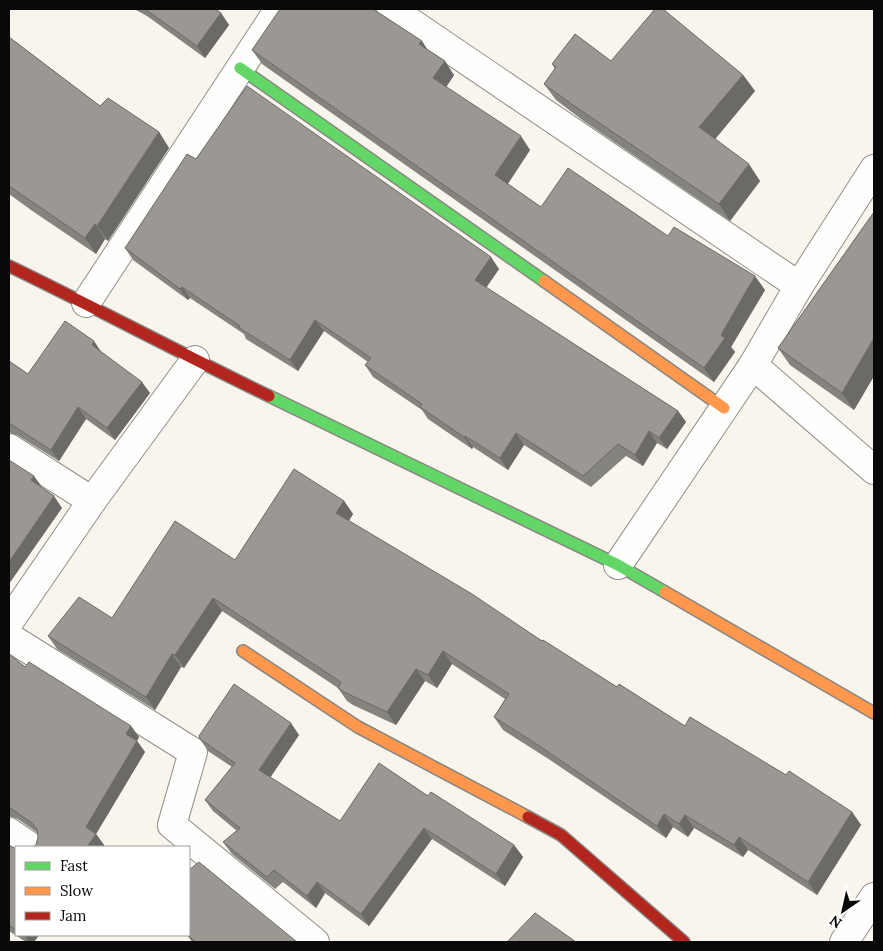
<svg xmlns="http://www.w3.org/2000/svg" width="883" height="951" viewBox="0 0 883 951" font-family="Lora,serif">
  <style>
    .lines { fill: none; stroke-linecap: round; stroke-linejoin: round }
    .street-casing { stroke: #918f8b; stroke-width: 30 }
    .fast-casing { stroke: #888682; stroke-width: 14 }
    .slow-casing { stroke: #888682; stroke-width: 14 }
    .jam-casing { stroke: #888682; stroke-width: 14 }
    .street { stroke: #fefefc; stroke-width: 28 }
    .fast { stroke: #63d668; stroke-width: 11 }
    .slow { stroke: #ff974d; stroke-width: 11 }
    .jam { stroke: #b3261e; stroke-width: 11 }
    .wall { fill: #85837e }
    .shaded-wall { fill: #6c6a67 }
    .building { fill: #9b9893; stroke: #6c6a67 }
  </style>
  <rect width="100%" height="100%" fill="#f9f5ec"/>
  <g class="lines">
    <defs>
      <g id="street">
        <polyline points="391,9 799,286"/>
        <polyline points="86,303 279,9"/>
        <polyline points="753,365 874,470"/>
        <polyline points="9,448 92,501"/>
        <polyline points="618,565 753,365 799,286 874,169"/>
        <polyline points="9,622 92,501 195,360"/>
        <polyline points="9,637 193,752 172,825 315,942"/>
        <polyline points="9,832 31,847"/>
        <polyline points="844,942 874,897"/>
      </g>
      <g id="fast">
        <polyline points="240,68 544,281"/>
        <polyline points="269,396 618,565 665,592"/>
      </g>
      <g id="slow">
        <polyline points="544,281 724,408"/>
        <polyline points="665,592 874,713"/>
        <polyline points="243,651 358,727 528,817"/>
      </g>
      <g id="jam">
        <path d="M9,266C96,308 182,354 269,396"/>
        <polyline points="528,817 561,835 684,942"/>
      </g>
    </defs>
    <use href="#street" class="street-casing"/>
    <use href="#fast" class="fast-casing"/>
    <use href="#slow" class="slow-casing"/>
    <use href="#jam" class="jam-casing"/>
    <use href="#street" class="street"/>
    <use href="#fast" class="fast"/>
    <use href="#slow" class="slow"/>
    <use href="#jam" class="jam"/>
  </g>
  <g class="wall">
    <polygon points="134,9 215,9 221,13 229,25 205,58 147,16"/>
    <polygon points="9,37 100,106 159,132 169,148 108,241 105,239 96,254 31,210 9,194"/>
    <polygon points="422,41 427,50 454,75 446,87 530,150 508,184 541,207 668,236 765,290 731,347 735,352 714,382 262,64 252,50"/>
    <polygon points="611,61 743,75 755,91 715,139 760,181 730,221 585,122 556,100 544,84 555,69 552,64"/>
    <polygon points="196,159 499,269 486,288 678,411 686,422 667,449 657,443 643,466 626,456 591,487 524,445 508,470 473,447 472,449 428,419 422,410 373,377 365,365 368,362 324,331 298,371 246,339 244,334 190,298 188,300 133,260 125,248"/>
    <polygon points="874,212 874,376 854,410 790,365 778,348"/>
    <polygon points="102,353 150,393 115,440 86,419 59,461 17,435 9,433 9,361 28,374"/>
    <polygon points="344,501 353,514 349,521 617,687 685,726 786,775 852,812 861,825 817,895 748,850 743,857 694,828 688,837 673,827 666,838 547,758 503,730 494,717 505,699 452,664 437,688 425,681 396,725 353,705 347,701 338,688 222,611 184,668 181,667 155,710 57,649 48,636 112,618 235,560"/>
    <polygon points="9,654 25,667 131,726 139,737 137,741 145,752 96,834 104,845 103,847 32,847 36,845 38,837 38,833 18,819 11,817 9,817"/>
    <polygon points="299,735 270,778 340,821 428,796 514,845 523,857 505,886 432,839 369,926 325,893 316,908 283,882 275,889 232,854 223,842 237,831 213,811 205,800 232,767 208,751 200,739"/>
    <polygon points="9,845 16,849 16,935 39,935 34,942 26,942 9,931"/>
    <polygon points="187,935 189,935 298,942 192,942"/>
  </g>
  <g class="shaded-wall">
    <polygon points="221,13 229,25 205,58 197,46"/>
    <polygon points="422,41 431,55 419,44"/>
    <polygon points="445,61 454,75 443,92 433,78"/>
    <polygon points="743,75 755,91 711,144 699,127"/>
    <polygon points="159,132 169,148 108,241 97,226"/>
    <polygon points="521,136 530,150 504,189 495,175"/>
    <polygon points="749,164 760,181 730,221 719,204"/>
    <polygon points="95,224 105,239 96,254 85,238"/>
    <polygon points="491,257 499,269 483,292 475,280"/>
    <polygon points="755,276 765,290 731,347 735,352 714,382 704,368 721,335"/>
    <polygon points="182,287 190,298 188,300 180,289"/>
    <polygon points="315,320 324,331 298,371 290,360"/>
    <polygon points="874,338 874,376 854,410 842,393"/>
    <polygon points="94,341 102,353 92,345"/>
    <polygon points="142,382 150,393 115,440 107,428"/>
    <polygon points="78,407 86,419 59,461 51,450"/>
    <polygon points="678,411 686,422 667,449 659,438"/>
    <polygon points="649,431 657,443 643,466 635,455"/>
    <polygon points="516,433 524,445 508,470 500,458"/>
    <polygon points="465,436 473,447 472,449 464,437"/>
    <polygon points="34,476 42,487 31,480"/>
    <polygon points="54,496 62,508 9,584 9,562"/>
    <polygon points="344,501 353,514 345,526 336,513"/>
    <polygon points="213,598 222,611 184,668 175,655"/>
    <polygon points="443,651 452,664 437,688 428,675"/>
    <polygon points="172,654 181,667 155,710 146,697"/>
    <polygon points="416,669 425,681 396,725 387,712"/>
    <polygon points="291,723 299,735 267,782 259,770"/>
    <polygon points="131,726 139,737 134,746 126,734"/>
    <polygon points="137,741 145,752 96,834 104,845 103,847 87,847 86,827"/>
    <polygon points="852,812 861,825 817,895 808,882"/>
    <polygon points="664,814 673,827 666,838 657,826"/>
    <polygon points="685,815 694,828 688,837 679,824"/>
    <polygon points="424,828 432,839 369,926 361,914"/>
    <polygon points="739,837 748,850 743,857 734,845"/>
    <polygon points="514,845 523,857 505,886 496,874"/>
    <polygon points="317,882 325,893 316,908 307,896"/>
    <polygon points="24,935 39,935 34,942 29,942"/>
  </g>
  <g class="building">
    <polygon points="145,9 215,9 221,13 197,46"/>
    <polygon points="280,9 373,9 422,41 419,44 445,61 433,78 521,136 495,175 541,207 568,168 668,236 674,227 755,276 721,335 725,338 704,368 252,50"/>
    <polygon points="655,9 663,9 743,75 699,127 749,164 719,204 573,105 544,84 556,67 552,64 575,34 611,61"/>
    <polygon points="9,37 100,106 108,98 159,132 97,226 95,224 85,238 9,186"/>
    <polygon points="247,86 491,257 475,280 678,411 659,438 649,431 635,455 618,444 583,476 516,433 500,458 465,436 464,437 420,407 422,404 365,365 371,358 315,320 290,360 238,327 240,326 182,287 180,289 125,248 187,154 196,159"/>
    <polygon points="874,212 874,338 842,393 778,348"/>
    <polygon points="65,321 94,341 92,345 142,382 107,428 78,407 51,450 9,423 9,361 28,374"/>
    <polygon points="9,460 34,476 31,480 54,496 9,562"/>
    <polygon points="294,469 344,501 336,513 472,594 542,641 543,640 617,687 619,684 685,726 690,717 786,775 789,771 852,812 808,882 739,837 734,845 685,815 679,824 664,814 657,826 538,745 494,717 509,694 443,651 428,675 416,669 387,712 344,692 338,688 341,682 213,598 175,655 172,654 146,697 48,636 79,597 112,618 175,521 235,560"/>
    <polygon points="9,654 25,667 29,662 131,726 126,734 137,741 86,827 96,834 87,847 32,847 36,845 38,837 37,829 32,823 9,807"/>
    <polygon points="234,684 291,723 259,770 340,821 379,763 428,796 431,792 514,845 496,874 424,828 361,914 317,882 307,896 274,870 267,877 223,842 240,828 205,800 235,763 200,739 199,736"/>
    <polygon points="9,845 16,849 16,930 9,925"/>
    <polygon points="199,862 297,942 298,942 195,942 188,935 189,935 189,870"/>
    <polygon points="535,913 576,942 507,942"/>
  </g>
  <rect width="883" height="951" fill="none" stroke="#090909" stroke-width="20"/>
  <rect x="15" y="846" width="175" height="90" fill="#ffffff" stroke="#9d9d9d"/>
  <rect x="25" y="862" width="25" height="8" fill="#63d668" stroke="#9d9d9d"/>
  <text x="60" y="871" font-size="15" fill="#090909">Fast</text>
  <rect x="25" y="887" width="25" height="8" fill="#ff974d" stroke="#9d9d9d"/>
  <text x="60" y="896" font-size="15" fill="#090909">Slow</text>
  <rect x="25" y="912" width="25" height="8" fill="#b3261e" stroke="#9d9d9d"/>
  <text x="60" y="921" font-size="15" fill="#090909">Jam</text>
  <g transform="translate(843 911) rotate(214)" stroke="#ffffff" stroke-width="4" paint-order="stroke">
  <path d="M0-4L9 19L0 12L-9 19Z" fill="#090909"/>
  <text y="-8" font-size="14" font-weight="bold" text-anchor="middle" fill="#090909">N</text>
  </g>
</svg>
